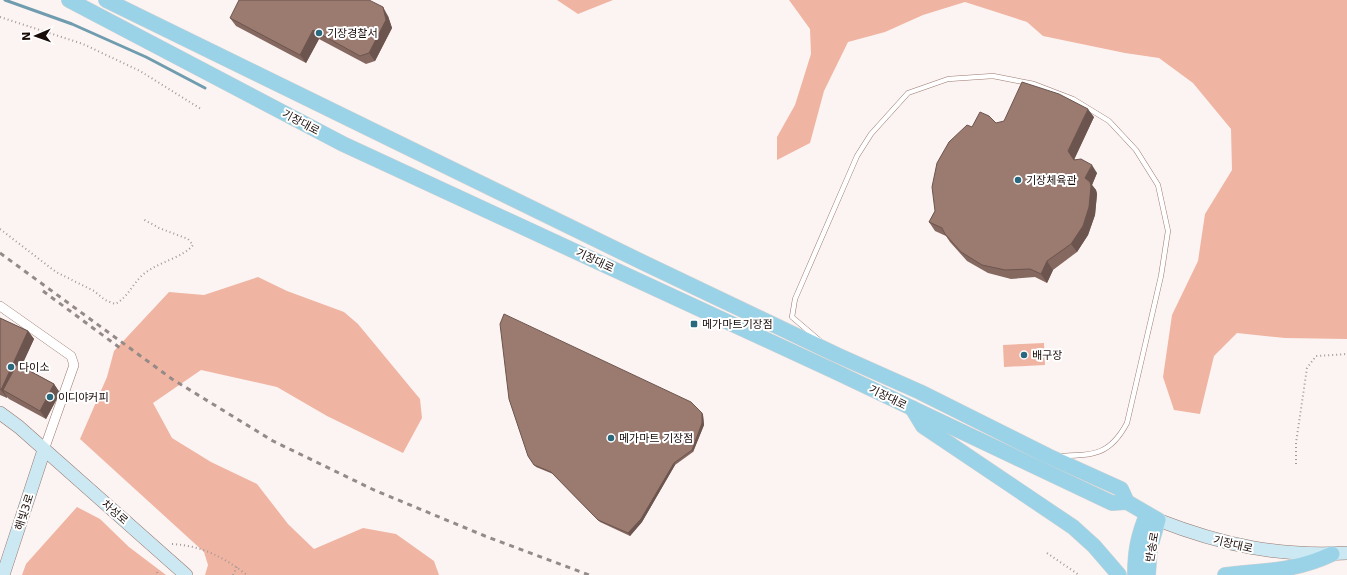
<svg xmlns="http://www.w3.org/2000/svg" width="1347" height="575" viewBox="0 0 1347 575" font-family="'DejaVu Sans','Noto Sans KR',sans-serif">
  <style>
    .green { fill: #f0b4a2 }
    .lines { fill: none; stroke-linecap: round; stroke-linejoin: round }
    .stream { stroke: #6f9cae; stroke-width: 3 }
    .lane-casing { stroke: #9a796f; stroke-width: 5.5 }
    .street-casing { stroke: #9a796f; stroke-width: 10 }
    .secondary-casing { stroke: #9a796f; stroke-width: 14 }
    .primary-casing { stroke: #d5d3d3; stroke-width: 16 }
    .path { stroke: #a39997; stroke-width: 2; stroke-dasharray: 1 3; stroke-linecap: butt }
    .lane { stroke: #fff; stroke-width: 4.5 }
    .street { stroke: #fff; stroke-width: 9 }
    .secondary { stroke: #cce9f3; stroke-width: 13 }
    .primary { stroke: #9ad3e7; stroke-width: 15 }
    .rail { stroke: #948a88; stroke-width: 3; stroke-dasharray: 5 5; stroke-linecap: butt }
    .wall { fill: #856960 }
    .shaded-wall { fill: #6c554e }
    .building { fill: #9b7a70; stroke: #6c554e }
    .poi-dot { fill: #29687d; stroke: #fff; stroke-width: 1.5 }
    .labels { text-anchor: middle; stroke-width: 4; stroke-linejoin: round; paint-order: stroke }
    .poi-label { font-size: 11px; fill: #180c09; stroke: #fff; text-anchor: start }
    .street-label { font-size: 11px; fill: #180c09; stroke: #fff }
  </style>
  <rect width="100%" height="100%" fill="#fcf4f2"/>
  <g class="green">
    <polygon points="557,0 613,0 578,14"/>
    <polygon points="789,0 1347,0 1347,339 1285,338 1237,333 1214,356 1200,414 1174,410 1163,377 1172,315 1198,261 1205,214 1232,170 1231,129 1193,83 1159,58 1125,53 1043,36 1027,22 965,2 923,15 885,32 848,42 824,91 810,143 777,160 777,137 795,105 811,54 810,29"/>
    <polygon points="258,277 287,291 344,312 358,324 420,399 422,418 403,453 327,416 277,387 201,370 153,403 172,438 211,462 257,484 288,524 314,549 363,528 396,534 434,561 439,575 205,575 208,565 204,552 80,439 107,377 114,351 169,292 204,295"/>
    <polygon points="1044,343 1045,365 1004,367 1003,345"/>
    <polygon points="77,507 100,519 129,547 166,575 22,575 26,564"/>
  </g>
  <g class="lines">
    <polyline class="stream" points="5,0 72,24 146,57 205,88"/>
    <defs>
      <path id="lane" d="M819,340L792,317L795,299L857,156L871,134L908,93L948,79L993,76L1034,84L1073,99L1109,121L1136,150L1158,185L1168,231L1161,276L1127,423C1110,455 1094,455 1061,456"/>
      <polyline id="street" points="0,306 71,356 74,365 44,450"/>
      <g id="secondary">
        <polyline points="0,413 19,427 186,575"/>
        <path d="M1158,520C1222,545 1279,557 1347,553"/>
        <polyline points="3,575 44,450"/>
      </g>
      <g id="primary">
        <polyline points="69,0 343,144 836,372 1112,503 1127,502"/>
        <polyline points="106,0 642,262 837,355 920,392 1048,456 1121,489 1127,502 1158,520 1150,548 1148,575"/>
        <polyline points="912,408 923,426 1073,527 1094,546 1119,575"/>
        <path d="M1135,575C1135,551 1138,536 1147,514"/>
        <path d="M1225,575C1265,570 1294,572 1332,554"/>
      </g>
    </defs>
    <use href="#lane" class="lane-casing"/>
    <use href="#street" class="street-casing"/>
    <use href="#secondary" class="secondary-casing"/>
    <use href="#primary" class="primary-casing"/>
    <g class="path">
      <polyline points="0,17 83,44 140,71 201,109"/>
      <path d="M0,229L56,272L94,291L105,300L115,304C128,298 133,282 145,273C159,262 184,257 193,245L188,239L159,228L143,219"/>
      <polyline points="1296,464 1296,443 1307,368 1316,356 1347,354"/>
      <path d="M172,544C203,546 223,557 247,575"/>
      <polyline points="1047,553 1079,575"/>
      <polyline points="157,572 158,575"/>
      <polyline points="233,575 237,567"/>
    </g>
    <use href="#lane" class="lane"/>
    <use href="#street" class="street"/>
    <use href="#secondary" class="secondary"/>
    <use href="#primary" class="primary"/>
    <g class="rail">
      <polyline points="0,253 172,379 273,441 374,490 485,536 589,575"/>
      <polyline points="43,291 120,348"/>
    </g>
  </g>
  <g class="wall">
    <polygon points="388,16 392,28 375,61 366,64 319,39 306,63 236,26 230,18"/>
    <polygon points="1094,117 1074,159 1097,173 1092,185 1096,190 1097,194 1095,215 1088,235 1077,252 1053,270 1047,283 1035,277 1011,279 988,273 967,261 950,242 946,236 935,231 929,222 935,211 972,127 996,123"/>
    <polygon points="0,318 28,331 34,339 21,366 54,384 60,393 46,419 9,399 7,397 7,398 0,395"/>
    <polygon points="702,413 703,415 704,425 693,452 675,465 642,522 630,536 600,522 553,474 536,467 528,456"/>
  </g>
  <g class="shaded-wall">
    <polygon points="383,7 388,16 392,28 375,61 369,53"/>
    <polygon points="313,30 319,39 306,63 300,55"/>
    <polygon points="1088,109 1094,117 1074,160 1068,151"/>
    <polygon points="1092,165 1097,173 1092,185 1096,190 1097,194 1095,215 1088,235 1077,252 1071,244 1085,178"/>
    <polygon points="1047,261 1053,270 1047,283 1041,274"/>
    <polygon points="28,331 34,339 9,394 3,390 7,397 7,398 1,390"/>
    <polygon points="54,384 60,393 46,419 40,411"/>
    <polygon points="702,413 703,415 704,425 693,452 692,450"/>
    <polygon points="674,463 675,465 642,522 630,536 628,533"/>
  </g>
  <g class="building">
    <polygon points="239,0 369,0 383,7 386,20 369,53 360,56 313,30 300,55 230,18"/>
    <polygon points="1022,82 1059,94 1088,109 1068,151 1074,160 1081,159 1092,165 1085,178 1090,182 1091,186 1089,207 1083,226 1071,244 1047,261 1041,274 1030,269 1005,270 982,265 961,252 945,234 942,228 929,222 935,211 932,187 937,163 949,142 967,125 972,127 980,112 989,116 996,123 1004,121"/>
    <polygon points="504,314 691,402 702,413 702,423 692,450 674,463 641,519 628,533 598,520 551,472 534,465 528,456 509,399 500,324"/>
    <polygon points="0,318 28,331 1,390 0,389"/>
    <polygon points="17,364 54,384 40,411 3,390"/>
  </g>
  <g class="poi-dot">
    <circle cx="319" cy="33" r="4"/>
    <circle cx="1018" cy="180" r="4"/>
    <rect x="690" y="320" width="8" height="8" rx="2"/>
    <circle cx="1024" cy="355" r="4"/>
    <circle cx="11" cy="367" r="4"/>
    <circle cx="50" cy="397" r="4"/>
    <circle cx="611" cy="438" r="4"/>
  </g>
  <g class="labels">
    <g class="poi-label">
      <text x="327" y="37">기장경찰서</text>
      <text x="1026" y="184">기장체육관</text>
      <text x="702" y="328">메가마트기장점</text>
      <text x="1032" y="359">배구장</text>
      <text x="19" y="371">다이소</text>
      <text x="58" y="401">이디야커피</text>
      <text x="619" y="442">메가마트 기장점</text>
    </g>
    <g class="street-label">
      <text transform="translate(301 122) rotate(28)" y="4">기장대로</text>
      <text transform="translate(595 260) rotate(25)" y="4">기장대로</text>
      <text transform="translate(888 397) rotate(26)" y="4">기장대로</text>
      <text transform="translate(24 512) rotate(-72)" y="4">해빛3로</text>
      <text transform="translate(115 512) rotate(41)" y="4">차성로</text>
      <text transform="translate(1233 544) rotate(13)" y="4">기장대로</text>
      <text transform="translate(1152 547) rotate(-80)" y="4">반송로</text>
    </g>
  </g>
  <g transform="translate(36 36) rotate(268)" stroke="#ffffff" stroke-width="3" paint-order="stroke">
  <path d="M0-3L7 15L0 10L-7 15Z" fill="#180c09"/>
  <text y="-6" font-size="11" font-weight="bold" text-anchor="middle" fill="#180c09">N</text>
  </g>
</svg>
